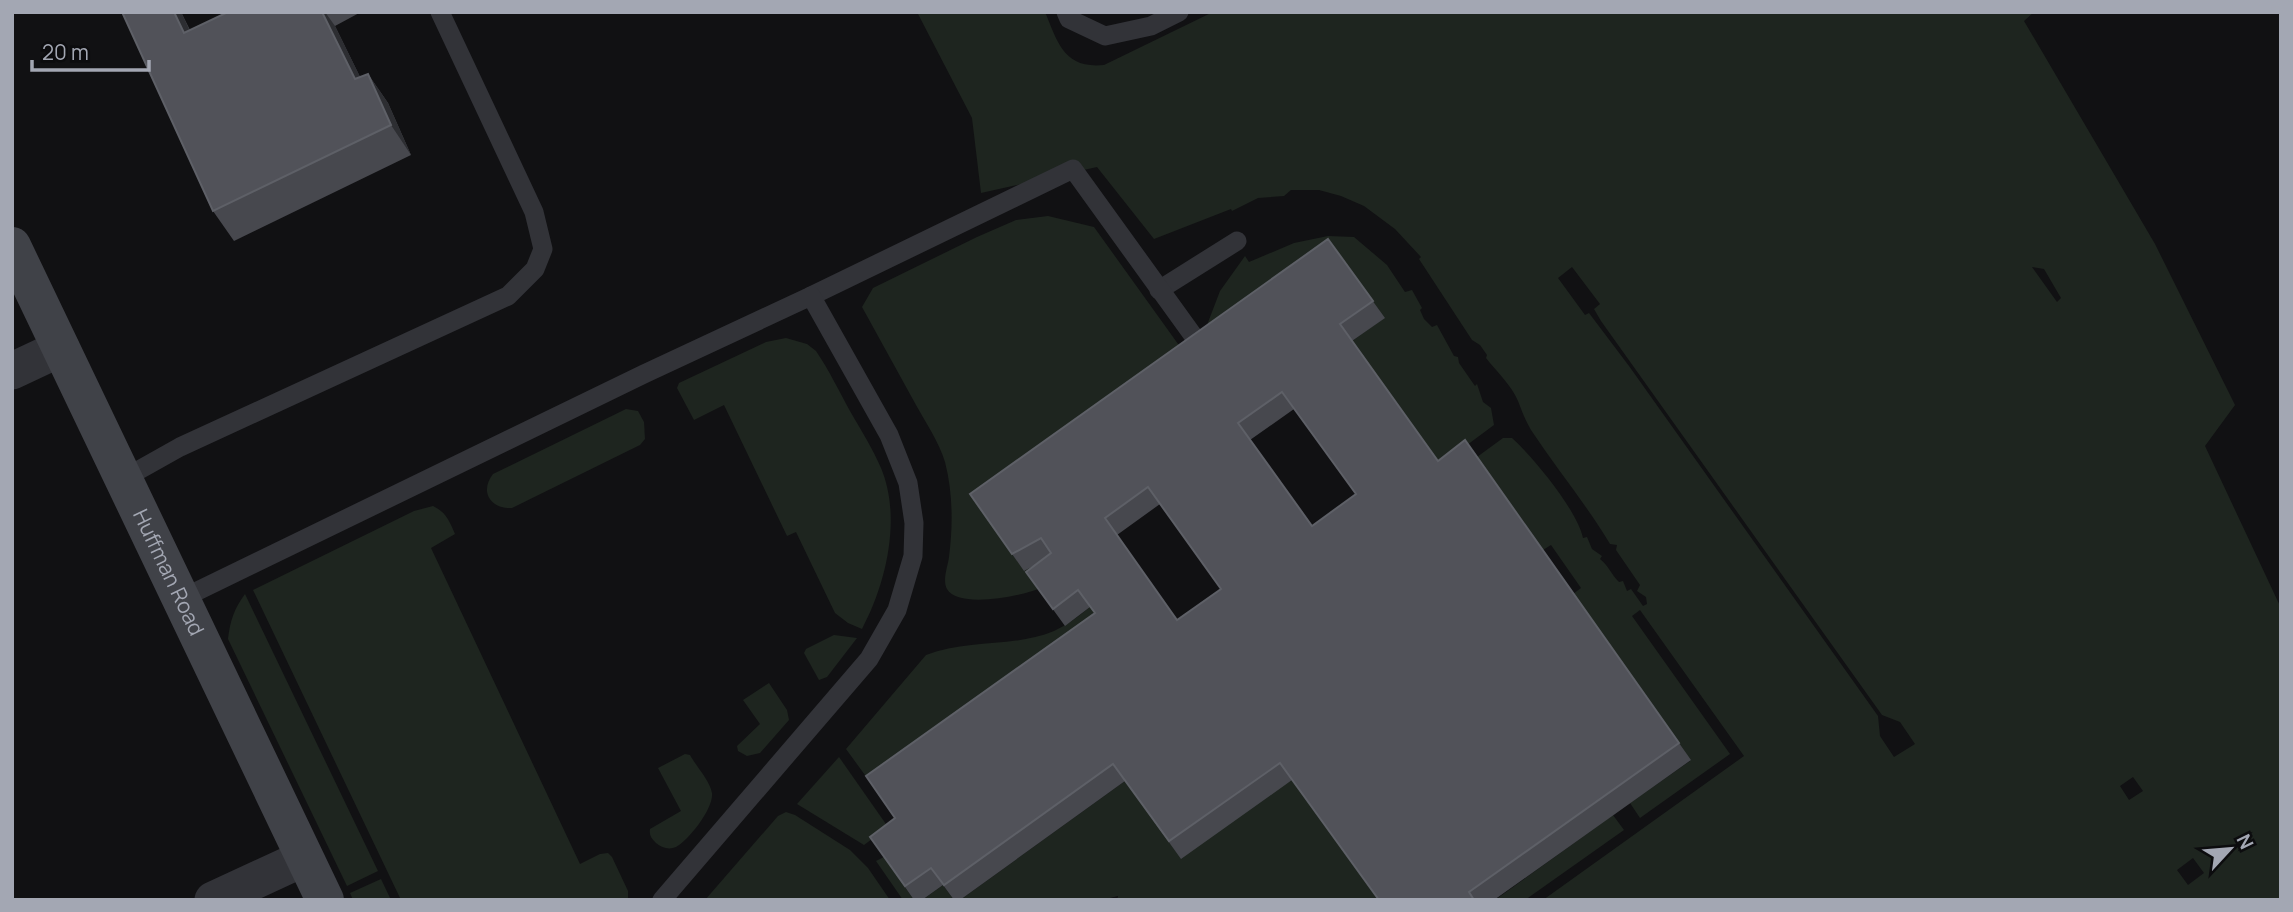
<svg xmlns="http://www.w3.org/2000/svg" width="2293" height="912" viewBox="0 0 2293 912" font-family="Manrope,sans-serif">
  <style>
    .green { fill: #1e251f; fill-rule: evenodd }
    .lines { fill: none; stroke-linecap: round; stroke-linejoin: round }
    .lane { stroke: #323338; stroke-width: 19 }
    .street { stroke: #323338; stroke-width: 37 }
    .secondary { stroke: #404248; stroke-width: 38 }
    .wall { fill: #47484e; fill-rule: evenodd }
    .shaded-wall { fill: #2d2e32 }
    .building { fill: #515259; stroke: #5e6067; stroke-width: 2; fill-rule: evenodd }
    .labels { text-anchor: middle; stroke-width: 6; stroke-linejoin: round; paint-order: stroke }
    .street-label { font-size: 21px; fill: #a3a7b3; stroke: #0c0c0e }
  </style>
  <rect width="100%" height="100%" fill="#111113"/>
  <g class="green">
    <path d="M917,12H1045C1058,43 1064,69 1104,65L1213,12H2034L2024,21L2155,244L2235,405L2205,446L2281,608V900H1543L1744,756L1640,610L1632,616L1730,754L1640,818L1630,803L1690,761L1573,594L1581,588L1551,545L1543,550L1477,457L1503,438H1512C1534,458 1577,510 1583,538L1587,537L1592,549L1602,556L1600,559C1608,565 1611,574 1619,582L1623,581L1627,591L1631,589L1643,606L1647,604L1646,597L1637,591L1640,585L1616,550L1617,545L1610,544C1586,504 1556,468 1531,430C1525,420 1522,411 1518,401C1512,386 1496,371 1486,358L1487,355L1480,345L1472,340L1419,259L1421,257L1395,229L1364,206L1341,196L1319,190H1291L1284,196L1258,198L1232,211L1231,209L1154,239L1097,167L981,193L972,118ZM1572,267L1600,304L1594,309L1601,321L1882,715L1900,722L1915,744L1894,757L1880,736L1878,716L1629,366L1589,313L1585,315L1558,278ZM2032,267L2044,269L2061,298L2057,302ZM2133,777L2143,791L2129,800L2120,786ZM2193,858L2204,873L2188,885L2177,870Z"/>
    <path d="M1048,216L1094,227L1191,362L1039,561L1038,589C1021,596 958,609 947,589C942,580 948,566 949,557C953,526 953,493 945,462C939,442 926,423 916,405C898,372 880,340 862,307L873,288L977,237L1016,220Z"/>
    <polygon points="1328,236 1354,237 1387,265 1405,292 1412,290 1422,308 1420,310 1424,319 1432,327 1437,325 1454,356 1458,357 1459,363 1475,386 1477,384 1483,402 1491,408 1494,425 1440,465 1352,341 1384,318 1207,325 1220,291 1245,256 1249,262 1294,243"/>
    <path d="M786,338L807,344L816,351C829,370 839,391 850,411C861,430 873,449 881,468C902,518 886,584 862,629L848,623L835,613L796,532L787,536L724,405L694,420L677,388L679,383L766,342Z"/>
    <path d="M626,409L638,411L644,422L645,439L640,445L512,508C491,509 479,492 493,474Z"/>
    <path d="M433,506C446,512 450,522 455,534L431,548L580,864L600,854L608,853L612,857L628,891V900H401L253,590L414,511Z"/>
    <path d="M245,594L378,871L347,886L228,639C230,621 234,609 245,594Z"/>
    <path d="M1090,607L1107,630L878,793L846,749L926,655C967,639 1013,648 1054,631C1067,625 1079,616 1090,607Z"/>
    <polygon points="834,635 857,638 827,677 819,680 804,653 806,649"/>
    <polygon points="769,683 787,710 789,720 760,753 747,756 738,751 737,746 760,724 743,700"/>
    <path d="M685,754L690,755C696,766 710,781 712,793C714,808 689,840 676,847C669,850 662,848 656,843C651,838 649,835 650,829L681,811L658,768Z"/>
    <polygon points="839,757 888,827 864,845 797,804"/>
    <polygon points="1292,780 1379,900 1117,900 1118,896 1102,900 960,900 1125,781 1176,851"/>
    <polygon points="786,812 795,815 850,850 868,868 890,900 705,900 778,816"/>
    <polygon points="1613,815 1624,830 1525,900 1495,900"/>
    <polygon points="884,857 914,900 903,900 876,861"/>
    <polygon points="381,879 391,900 353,900 350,893"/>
    <polygon points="943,885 954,900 922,900"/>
  </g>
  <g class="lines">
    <g class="lane">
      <polyline points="1066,12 1069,19 1105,36 1151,26 1179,12"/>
      <polyline points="1159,290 1237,241"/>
      <polyline points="811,296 1073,169 1205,352"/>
      <polyline points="123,479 180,447 508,296 535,269 543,249 534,212 440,12"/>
      <polyline points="181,599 644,374 811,296 889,435 908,483 914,523 913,556 897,610 869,659 662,900"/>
    </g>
    <g class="street">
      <polyline points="12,371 61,348"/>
      <polyline points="213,900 304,858"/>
    </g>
    <path class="secondary" id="s1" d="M12,246L325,900"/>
  </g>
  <g class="wall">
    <polygon points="122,12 181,12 190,30 228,12 361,12 335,26 360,77 368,74 388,103 411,155 234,241 213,211"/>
    <path d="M1328,239L1385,318L1352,341L1438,461L1465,440L1691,760L1494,900H1379L1292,780L1181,859L1125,781L960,900H954L943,885L922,900H914L870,837L895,818L1095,613L1090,607L1065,626L1026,572L1035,565L1024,571L970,494ZM1294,409L1356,494L1312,526L1250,440ZM1160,504L1221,589L1177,620L1117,535Z"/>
  </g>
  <g class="shaded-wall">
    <polygon points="174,12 181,12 205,63 184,33"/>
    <polygon points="322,12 325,12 335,26 376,109 355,79"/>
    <polygon points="368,74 388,103 411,155 391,125"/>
  </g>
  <g class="building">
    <polygon points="122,12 174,12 184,33 228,12 322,12 355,79 368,74 391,125 213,211"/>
    <path d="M1328,239L1373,301L1340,324L1438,461L1465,440L1679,743L1469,892L1474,900H1379L1280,763L1169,841L1113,764L944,885L931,868L905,886L870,837L895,818L866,776L1095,613L1078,590L1053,609L1026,572L1051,553L1041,538L1012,554L970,494ZM1282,392L1356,494L1312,526L1238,423ZM1148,487L1221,589L1177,620L1105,518Z"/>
  </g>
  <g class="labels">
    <g class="street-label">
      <text dy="7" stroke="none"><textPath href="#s1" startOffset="362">Huffman Road</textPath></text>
    </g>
  </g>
  <rect width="2293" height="912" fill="none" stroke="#a3a7b3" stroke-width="28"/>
  <g transform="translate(2230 849) rotate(64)" stroke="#0c0c0e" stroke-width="5" paint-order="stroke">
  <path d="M0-5L12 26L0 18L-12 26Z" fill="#a3a7b3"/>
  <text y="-10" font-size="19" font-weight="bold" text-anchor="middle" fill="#a3a7b3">N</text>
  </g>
  <path d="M32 60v10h117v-10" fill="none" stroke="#a3a7b3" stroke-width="3.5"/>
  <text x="42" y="60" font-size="21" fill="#a3a7b3" stroke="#0c0c0e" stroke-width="5" paint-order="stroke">20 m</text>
</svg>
